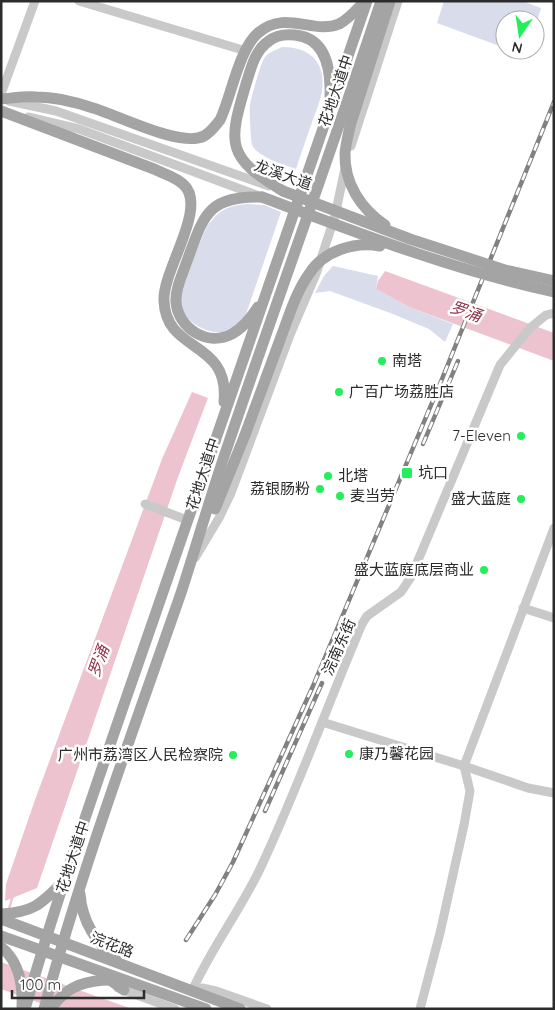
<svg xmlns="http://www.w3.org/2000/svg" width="555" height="1010" viewBox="0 0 555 1010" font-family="Quicksand,'Noto Sans SC',sans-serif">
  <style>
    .green { fill: #d8dceb }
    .water { fill: #ecc3ce }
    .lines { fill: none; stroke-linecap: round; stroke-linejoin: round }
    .stream { stroke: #ecc3ce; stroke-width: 2.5 }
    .minor { stroke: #c9c9c9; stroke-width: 9 }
    .major { stroke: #a4a4a4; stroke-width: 11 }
    .rail-casing { stroke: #818181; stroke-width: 4.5 }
    .rail { stroke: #fff; stroke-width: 2.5; stroke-dasharray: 8; stroke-linecap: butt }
    .major-bridge { stroke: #a4a4a4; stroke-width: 11 }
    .poi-dot { fill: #23ef5b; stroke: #fff; stroke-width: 2 }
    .labels { text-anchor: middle; stroke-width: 5; stroke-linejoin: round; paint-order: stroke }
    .street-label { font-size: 15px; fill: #2c2c2c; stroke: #fff }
    .poi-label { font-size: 15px; fill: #2c2c2c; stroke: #fff; text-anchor: start }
    .water-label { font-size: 16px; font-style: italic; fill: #92364f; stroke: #fff }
  </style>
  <rect width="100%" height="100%" fill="#fff"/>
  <g class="green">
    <polygon points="444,1 522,1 541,8 535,28 535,20 505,20 505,48 437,23"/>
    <path d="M282,47C310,47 326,62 322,91C320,102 315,114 311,125C306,139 301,154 296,169C284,165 258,157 252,145C251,141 249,110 250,105C251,98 261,62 265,57C269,52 276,50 282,47Z"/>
    <path d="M246,204L264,205L281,212L245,317C239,323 232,331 223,332C207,334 184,322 181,305C179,294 200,240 206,229C208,224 214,218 218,214C225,207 237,205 246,204Z"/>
    <polygon points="333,266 378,276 376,289 409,307 453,324 445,342 429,329 393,314 330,291 315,293 324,276"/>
  </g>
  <g class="water">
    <polygon points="385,271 554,333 554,361 409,307 376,289 378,281"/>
    <polygon points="192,392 208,398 178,477 37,888 5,901 6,884 36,797 162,459"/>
    <polygon points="1,962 132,1009 56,1009 1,989"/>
  </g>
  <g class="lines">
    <polyline class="stream" points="9,909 13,895"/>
    <g class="minor">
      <polyline points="79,1 246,51"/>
      <polyline points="1,94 35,1"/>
      <polyline points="9,101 56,111 269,186"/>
      <polyline points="28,117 79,129 259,196"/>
      <polyline points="351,146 398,1"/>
      <polyline points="145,504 187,520"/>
      <polyline points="195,558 219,518 231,493 290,335 316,274 335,216 345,168"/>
      <polyline points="523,608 554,618"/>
      <polyline points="322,722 464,766 528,788 554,793"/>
      <polyline points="118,988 175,1009"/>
      <path d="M192,991C211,949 239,912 259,871C297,791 327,706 362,624L367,616L401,592L411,577L500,365L530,328L546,315L554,313"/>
      <polyline points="192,991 202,988 216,991 267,1009"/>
      <polyline points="420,1009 440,933 464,825 470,791 464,766 554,528"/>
    </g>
    <g class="major">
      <path d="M1,99C13,98 25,96 36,97C55,97 75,102 93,108C117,115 181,148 204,136C211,132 215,126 220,120C231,97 239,49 258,33C286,9 313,35 339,24C349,19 357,9 365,1"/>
      <path d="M1,111L154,169C164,174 176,177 184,185C208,208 162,271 164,301C166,354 230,339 224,402"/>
      <polyline points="350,126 390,1"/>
      <path d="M283,191C226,157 228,144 246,84C251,68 255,50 269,41C276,35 286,34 295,35C327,38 331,71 330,97"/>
      <path d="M258,307C251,318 243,328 232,334C207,347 178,328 176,302C175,289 183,273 187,261C204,215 207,196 262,197"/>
      <polyline points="215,509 245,435"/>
      <path d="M80,894C82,922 96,942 117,961"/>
      <path d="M1,914C34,912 41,904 63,882"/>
      <polyline points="1,919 240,1009"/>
      <polyline points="1,936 206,1009"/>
      <path d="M1,947C19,961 23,985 22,1007"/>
      <polyline points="109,979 124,990"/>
      <path d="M25,1009C63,877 109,748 154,618C224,412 297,207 367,1"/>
      <path d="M44,1009C82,868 133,731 181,593C197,544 211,494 228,445C278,297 332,150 381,1"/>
      <path d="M51,1009C66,985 89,979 116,980"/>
    </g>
    <defs>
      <g id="rail">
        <polyline points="423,444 458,361"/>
        <polyline points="265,811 322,683"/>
        <polyline points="186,940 215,895 233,862 313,686 442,379 554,102"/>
      </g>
    </defs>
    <use href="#rail" class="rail-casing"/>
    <use href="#rail" class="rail"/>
    <g class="major-bridge">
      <path d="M350,126C348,135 346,144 345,153C344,183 361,209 385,225"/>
      <polyline points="283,191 410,239 505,270 554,281"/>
      <path d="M262,197C358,233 453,270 554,292"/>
      <path d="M245,435C257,402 269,370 281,337C289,316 296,292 309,274C323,251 355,241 380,246"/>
    </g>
  </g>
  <g class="poi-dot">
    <circle cx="382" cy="361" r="5"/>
    <circle cx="339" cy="392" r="5"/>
    <circle cx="521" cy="436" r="5"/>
    <rect x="401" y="467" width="12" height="12" rx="2.5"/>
    <circle cx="328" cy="476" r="5"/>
    <circle cx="320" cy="489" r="5"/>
    <circle cx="340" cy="496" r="5"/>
    <circle cx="521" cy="499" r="5"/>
    <circle cx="484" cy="570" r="5"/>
    <circle cx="349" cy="754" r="5"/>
    <circle cx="233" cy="755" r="5"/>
  </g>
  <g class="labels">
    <g class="street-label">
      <text transform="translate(336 91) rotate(-71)" y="5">花地大道中</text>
      <text transform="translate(283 175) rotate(20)" y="5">龙溪大道</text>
      <text transform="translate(203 474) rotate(-72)" y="5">花地大道中</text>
      <text transform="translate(339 647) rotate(-66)" y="5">浣南东街</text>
      <text transform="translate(73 857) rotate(-72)" y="5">花地大道中</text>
      <text transform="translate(112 945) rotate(21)" y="5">浣花路</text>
    </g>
    <g class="poi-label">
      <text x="392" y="366">南塔</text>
      <text x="349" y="397">广百广场荔胜店</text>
      <text x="511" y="441" text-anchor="end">7-Eleven</text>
      <text x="418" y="478">坑口</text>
      <text x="338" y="481">北塔</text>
      <text x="310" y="494" text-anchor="end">荔银肠粉</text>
      <text x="350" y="501">麦当劳</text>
      <text x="511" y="504" text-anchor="end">盛大蓝庭</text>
      <text x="474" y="575" text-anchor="end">盛大蓝庭底层商业</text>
      <text x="359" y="759">康乃馨花园</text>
      <text x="223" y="760" text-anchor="end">广州市荔湾区人民检察院</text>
    </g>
    <g class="water-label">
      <text transform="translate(466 311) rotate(19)" y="6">罗涌</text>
      <text transform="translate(98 661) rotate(-70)" y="6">罗涌</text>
    </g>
  </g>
  <rect width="555" height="1010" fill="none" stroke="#2c2c2c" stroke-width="5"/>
  <g transform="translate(520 35) rotate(193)"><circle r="24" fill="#ffffff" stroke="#ababab"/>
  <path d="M0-4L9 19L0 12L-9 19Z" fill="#23ef5b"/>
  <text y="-8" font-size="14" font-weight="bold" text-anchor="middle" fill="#2c2c2c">N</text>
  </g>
  <path d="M12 990v8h132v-8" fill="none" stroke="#2c2c2c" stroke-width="2.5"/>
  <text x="20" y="990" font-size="15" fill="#2c2c2c" stroke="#ffffff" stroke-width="4" paint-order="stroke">100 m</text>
</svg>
